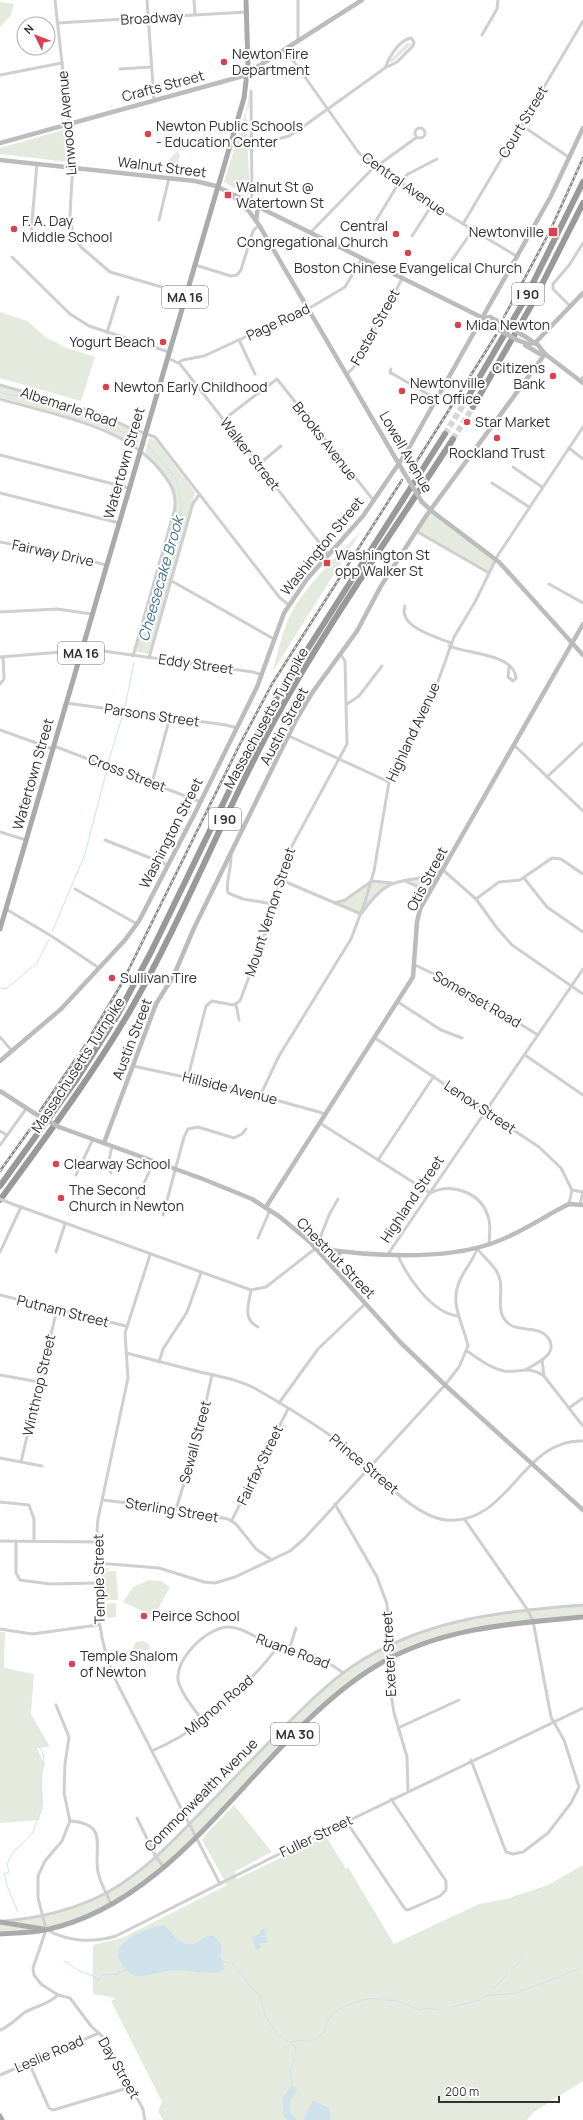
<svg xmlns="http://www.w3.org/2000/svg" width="583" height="2120" viewBox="0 0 583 2120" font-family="Manrope,sans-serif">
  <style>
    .green { fill: #e5eade }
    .water { fill: #cfe1eb }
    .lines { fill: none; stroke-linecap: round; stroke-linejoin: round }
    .stream { stroke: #cfe1eb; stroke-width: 1 }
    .river { stroke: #cfe1eb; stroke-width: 7 }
    .highway-tunnel { stroke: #d6d6d6; stroke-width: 6; stroke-dasharray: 6 3; stroke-linecap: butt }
    .street { stroke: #cfcfcf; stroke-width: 3 }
    .secondary { stroke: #bcbcbc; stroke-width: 4.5 }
    .primary { stroke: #aaa; stroke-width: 5 }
    .highway { stroke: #999; stroke-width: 6 }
    .rail-casing { stroke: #878787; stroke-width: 2.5 }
    .rail { stroke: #fff; stroke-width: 1; stroke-dasharray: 3; stroke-linecap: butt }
    .street-bridge { stroke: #cfcfcf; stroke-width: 3 }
    .secondary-bridge { stroke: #bcbcbc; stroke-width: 4.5 }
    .poi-dot { fill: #db4250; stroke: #fff; stroke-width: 1.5 }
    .labels { text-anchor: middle; stroke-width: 4; stroke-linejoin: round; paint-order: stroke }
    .shield { fill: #fff; stroke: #707070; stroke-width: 1 }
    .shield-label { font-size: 13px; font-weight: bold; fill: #323232 }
    .street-label { font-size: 14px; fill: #323232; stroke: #fff }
    .poi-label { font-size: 14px; fill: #323232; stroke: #fff; text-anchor: start }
    .water-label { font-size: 15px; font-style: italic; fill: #447490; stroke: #fff }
  </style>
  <rect width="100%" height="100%" fill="#fff"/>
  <g class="green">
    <polygon points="0,2 14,4 11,15 0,27"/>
    <polygon points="407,43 410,43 410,46 391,63 390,60"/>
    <polygon points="249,93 249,107 246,113 250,194 247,195 224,182 247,108"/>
    <polygon points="63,130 65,133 68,162 0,154 0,148"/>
    <polygon points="177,151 180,155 179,161 181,166 178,166 178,172 176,173 165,164"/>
    <polygon points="0,312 27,321 47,338 67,348 95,357 81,401 0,378"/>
    <polygon points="0,386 98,413 141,432 137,447 102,427 0,397"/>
    <path d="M149,438L155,440L195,492L149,654L134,651L175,509C175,483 161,472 145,453Z"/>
    <polygon points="430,510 496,559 489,573 416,531"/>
    <path d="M361,531L272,673C277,657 280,640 286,625C300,589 335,559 361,531Z"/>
    <polygon points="443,870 426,899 418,887 405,881 432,875"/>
    <polygon points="372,881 393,883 381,892 361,914 335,903 340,902"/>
    <polygon points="102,1567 107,1568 108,1571 116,1571 118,1600 106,1600 103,1573 101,1573"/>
    <polygon points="149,1580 161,1581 170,1587 155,1615 153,1616 123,1602 133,1587"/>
    <polygon points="116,1603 116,1617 107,1618 107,1604"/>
    <polygon points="583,1605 583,1617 557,1619 440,1638 390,1658 325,1704 174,1858 149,1879 100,1909 46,1929 0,1934 0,1921 26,1919 66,1910 106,1893 149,1863 330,1683 363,1660 410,1636 474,1617"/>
    <polygon points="0,1632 5,1632 4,1668 34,1674 31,1714 50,1747 37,1748 44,1764 41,1774 43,1803 39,1820 0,1823"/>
    <polygon points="143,1641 149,1644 150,1649 134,1653 133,1647 136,1642"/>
    <polygon points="234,1805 272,1852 234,1872 237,1879 326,1836 346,1869 348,1867 394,1944 479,1904 506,1899 548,1885 583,1865 583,2081 534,2112 527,2120 163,2120 158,2111 162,2102 111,2001 116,1998 93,1994 93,1945 122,1938 227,1885 202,1840 208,1832"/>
  </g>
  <g class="water">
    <path d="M164,1925C173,1933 180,1949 196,1943C200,1941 203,1938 207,1936H214L222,1945L220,1956L224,1965L223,1970C215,1976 186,1970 175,1970C163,1970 145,1978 136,1976C127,1974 118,1960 117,1953C122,1937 149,1928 164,1925Z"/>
    <polygon points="265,1929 267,1943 260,1943 261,1948 256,1950 252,1937 260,1934 259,1931"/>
    <polygon points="313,2100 329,2108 331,2120 303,2120"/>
  </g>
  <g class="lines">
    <g class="stream">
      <polyline points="0,392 92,418 138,439"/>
      <polyline points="140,651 182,505 176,479 148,445"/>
      <polyline points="125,707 134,662"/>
      <polyline points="108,763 123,714"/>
      <polyline points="52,932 85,854 107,769"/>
      <polyline points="0,989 7,988 37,963 49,939"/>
      <polyline points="18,1912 7,1886 4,1874 9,1872 7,1864 13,1852 32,1834 42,1808 41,1778 44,1760 43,1753 39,1747"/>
      <polyline points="221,1960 228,1963"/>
      <polyline points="64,1961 78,1970 95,1977 99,1980 102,1975 117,1974 128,1969"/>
      <polyline points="233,1963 252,1989 260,1995 265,2015 277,2034 281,2037"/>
      <polyline points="583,1968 583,1967"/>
      <polyline points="511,1970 523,1958"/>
      <polyline points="117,1974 124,1966"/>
      <polyline points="494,1988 507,1975"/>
      <polyline points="385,2000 397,2001 420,2010 430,2008 438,2010"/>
      <polyline points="452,2007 480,2000 486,1996 517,1993 579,1969"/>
      <polyline points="285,2039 295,2046 296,2053"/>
      <path d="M291,2042C299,2038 307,2044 315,2039C328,2031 323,2030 328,2020C335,2007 369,1994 381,2000"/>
      <polyline points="293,2090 290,2070 295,2059"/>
    </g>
    <polyline class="river" points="292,2120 287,2114 286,2099 293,2090"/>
    <g class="highway-tunnel">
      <polyline points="445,434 465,402"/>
      <polyline points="453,439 473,407"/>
    </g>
    <g class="street">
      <polyline points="55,0 73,162 70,215 73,235 81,247 110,272 186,294"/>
      <polyline points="147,0 154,100"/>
      <polyline points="194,0 195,15"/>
      <polyline points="57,23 246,12"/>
      <polyline points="482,35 497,9 498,0"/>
      <polyline points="298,41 298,0"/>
      <polyline points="285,49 359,153 432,205 518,257"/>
      <polyline points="120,69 151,67"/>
      <polyline points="0,75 62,63"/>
      <polyline points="521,125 570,158"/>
      <circle cx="420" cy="133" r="5"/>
      <path d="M251,146L289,136L297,131L385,68L397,62L413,46L414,42L411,38C399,40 389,57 385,68"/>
      <polyline points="377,166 417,137"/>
      <polyline points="250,203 252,194 251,91"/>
      <polyline points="159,220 169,178"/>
      <polyline points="463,224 583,21"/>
      <polyline points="371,229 400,181 408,174 437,159"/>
      <polyline points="31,232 37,164"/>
      <polyline points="311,232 376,165"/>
      <polyline points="412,236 432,205"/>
      <polyline points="12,257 70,314 89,326 169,352"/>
      <polyline points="195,265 231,276 237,275 241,270 253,231 259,225"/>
      <polyline points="447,267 473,230"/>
      <polyline points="570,306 553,289 553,284 570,264 583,243"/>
      <polyline points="107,333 118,297"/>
      <polyline points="239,340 255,374"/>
      <polyline points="168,358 180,364 329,555"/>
      <polyline points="179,362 183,360 204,356 313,306 345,287 362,258"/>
      <polyline points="391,369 390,373 393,374 438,400"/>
      <polyline points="347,374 354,367 402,279"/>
      <polyline points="580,380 583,377"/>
      <polyline points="0,385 98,413 130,428 155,437 280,598 289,605"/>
      <path d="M0,399C54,415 123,425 160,470C171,483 178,495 174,512L133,656"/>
      <polyline points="223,420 277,379 374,501"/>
      <polyline points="569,448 583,459"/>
      <polyline points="0,455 129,488"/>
      <polyline points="258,465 281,446"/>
      <polyline points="513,467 542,487"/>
      <polyline points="492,483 529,507"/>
      <polyline points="0,493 119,523"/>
      <polyline points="416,531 489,573"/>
      <polyline points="0,542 72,556 106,565"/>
      <polyline points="170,580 274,639"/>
      <polyline points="549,584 583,603"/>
      <path d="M405,606C398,627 436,637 451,643"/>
      <polyline points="0,612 57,609 92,614"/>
      <path d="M449,646C466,654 514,653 516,678L513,681L508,677L509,667"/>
      <polyline points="82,648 253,672 262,675"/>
      <polyline points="0,657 73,651 81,653"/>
      <polyline points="149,658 193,503 200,494"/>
      <polyline points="0,684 4,679 3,657"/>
      <polyline points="66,703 226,725 237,728"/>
      <polyline points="347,704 359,696 382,666"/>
      <polyline points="0,730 53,749"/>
      <polyline points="289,736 389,782"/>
      <polyline points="514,745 583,811"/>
      <polyline points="54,746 201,802"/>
      <polyline points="547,777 583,743"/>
      <polyline points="152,783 170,717"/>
      <polyline points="0,832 26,840"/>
      <polyline points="105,840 168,865"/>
      <path d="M231,855C232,865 225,886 228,893L243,899L273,904"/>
      <polyline points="524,878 547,907 583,932"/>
      <path d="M279,879L361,914C369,903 381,887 395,883C411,878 428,879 443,870L476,899L497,928L512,945L583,994"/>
      <polyline points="405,881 418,887 426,899"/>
      <polyline points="75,889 137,924"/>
      <polyline points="476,899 499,882 520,880 552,858 561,859 583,874"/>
      <polyline points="335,903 345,900 372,881 392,883"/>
      <polyline points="6,909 53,937 99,968"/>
      <polyline points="415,965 455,984 538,1035"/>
      <polyline points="398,1002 441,1030 462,1038"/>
      <polyline points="236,1004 239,1020"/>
      <polyline points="0,1037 12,1051"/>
      <polyline points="375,1038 539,1147 561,1168 572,1190 582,1192"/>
      <polyline points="525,1055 583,1095"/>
      <polyline points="133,1066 222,1085 326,1114"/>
      <polyline points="188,1077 206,1006 212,1001 233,1005 240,1001 264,936 286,857 347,744 345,661 340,654"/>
      <polyline points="260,1096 279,1056 351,939 365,902 374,871 389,782 432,698 454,637 475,602 498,555 583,427"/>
      <path d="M320,1123L430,1193C453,1182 483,1193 489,1220C491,1228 489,1237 489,1245"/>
      <polyline points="0,1131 7,1135"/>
      <polyline points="0,1145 26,1109"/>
      <polyline points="378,1160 434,1076"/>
      <polyline points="111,1173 108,1165 112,1146"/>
      <polyline points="76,1175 93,1139"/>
      <polyline points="137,1199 154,1161"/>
      <polyline points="7,1202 251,1290 266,1287 316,1248 329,1215 338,1199"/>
      <polyline points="569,1204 572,1190"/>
      <polyline points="580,1205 583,1191"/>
      <polyline points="163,1215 184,1137 188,1129 198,1127 234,1138 242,1134 246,1129"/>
      <polyline points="258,1238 270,1210"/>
      <path d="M477,1248C485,1260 497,1266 500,1280C503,1292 497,1306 503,1317C512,1333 528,1326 541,1332C545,1334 548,1337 550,1341C556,1355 537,1363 527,1369"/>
      <polyline points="0,1252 21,1207"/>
      <polyline points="56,1252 65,1224"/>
      <polyline points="388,1254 583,969"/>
      <path d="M397,1254C407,1276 431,1313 458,1316"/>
      <path d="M150,1255L125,1333L128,1378L98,1519C96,1535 97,1550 97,1566C97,1608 98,1641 116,1681L220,1884"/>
      <path d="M251,1290C249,1304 242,1319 258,1327"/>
      <polyline points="0,1295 126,1326"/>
      <path d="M467,1351C479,1359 490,1368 504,1371C520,1373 528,1365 544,1376L583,1426"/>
      <path d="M126,1353C149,1359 172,1365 196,1371C216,1376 238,1379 256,1389C284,1405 312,1422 338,1441C367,1462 411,1517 446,1520C509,1526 522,1438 583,1441"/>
      <polyline points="542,1360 544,1376"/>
      <polyline points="159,1362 163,1349 187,1312 201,1273"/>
      <polyline points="0,1375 39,1382"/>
      <polyline points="279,1403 318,1349 365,1304"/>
      <polyline points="569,1408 583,1398"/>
      <polyline points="0,1458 42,1466"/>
      <polyline points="21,1462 57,1309"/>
      <polyline points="103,1500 176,1509 228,1519 236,1524 256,1549 272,1560"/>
      <polyline points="0,1502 29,1505 34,1519 34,1541"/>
      <polyline points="335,1504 377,1577 387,1604 390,1658 387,1669 394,1713 407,1757 408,1791"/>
      <polyline points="176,1509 197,1442 212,1375"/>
      <polyline points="232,1520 288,1409"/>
      <polyline points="465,1520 527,1609 533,1621 551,1717 564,1740 579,1787 571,1803 548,1833 523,1852 513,1854 506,1852 471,1760"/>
      <polyline points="0,1541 97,1542"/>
      <polyline points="16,1541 16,1573 20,1580 50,1584 97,1583"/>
      <path d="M97,1563L159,1568L204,1582L215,1583L235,1577L290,1551L304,1539L445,1385L459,1367L468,1346C463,1322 448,1303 461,1278C466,1267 474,1260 477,1248"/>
      <polyline points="0,1629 32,1634 98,1625"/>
      <polyline points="289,1650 296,1628"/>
      <path d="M204,1722C195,1710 184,1698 179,1684C171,1662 207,1627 228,1627C244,1627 260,1641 275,1647C298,1655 324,1656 343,1673"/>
      <polyline points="398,1728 459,1700"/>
      <path d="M152,1751C192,1733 209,1718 240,1689C254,1675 266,1664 277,1647"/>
      <polyline points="137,1818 156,1857 164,1867"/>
      <path d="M70,1821C110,1824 93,1847 98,1872C100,1883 107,1894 111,1904"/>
      <polyline points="346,1821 405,1909 408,1910 440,1896 446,1890 446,1881 391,1799"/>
      <path d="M4,1921C40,1918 74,1910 106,1893C143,1873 171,1843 200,1813C229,1784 257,1754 286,1725C310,1701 333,1678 362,1660C433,1617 503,1612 583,1605"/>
      <path d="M46,1929C67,1942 93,1943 116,1936L271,1858L583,1708"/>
      <polyline points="46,1929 38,1898 38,1876 45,1861 62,1841 70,1821 64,1793 65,1764 69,1737 56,1705"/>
      <polyline points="46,1930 33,1968 34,1975 41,1984 58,1995 70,1998 91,2026 104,2038 143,2109 145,2120"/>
      <path d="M0,2030C10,2026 16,2019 24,2013C35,2006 48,2005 58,1995"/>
      <polyline points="29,2063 49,2108 53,2110 131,2087"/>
      <polyline points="0,2075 99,2033"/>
    </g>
    <g class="secondary">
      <polyline points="0,143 243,76 362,0"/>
      <polyline points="0,160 195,181 216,186 483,318 494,327"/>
      <polyline points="233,196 248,210 259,225 403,471"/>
      <polyline points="256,221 258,207"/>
      <polyline points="483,318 490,317 497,321"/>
      <polyline points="521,334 538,345 545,354 583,383"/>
      <polyline points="517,340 528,344 535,343 583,293"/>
      <polyline points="525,345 540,354 545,354"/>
      <polyline points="422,502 433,512 499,562 583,655"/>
      <polyline points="0,1061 61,1009 125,940 139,921 195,813 257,687 284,613 307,579 363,516 406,453 551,196 583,128"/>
      <polyline points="0,1091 34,1113"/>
      <polyline points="59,1127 203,1179 252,1199 280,1217 310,1242 401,1343 445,1385 583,1510"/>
      <polyline points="104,1143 156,1004 174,975 194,928 296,720 312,693 357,631 381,586 426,516 545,354"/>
      <polyline points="266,1207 413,977 417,922 420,909 583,624"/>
      <path d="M316,1248C368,1256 443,1261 493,1243C519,1234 540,1219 563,1207L569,1204L583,1205"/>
      <polyline points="332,1267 340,1252"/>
    </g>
    <g class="primary">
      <polyline points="0,929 244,98 248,65 246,0"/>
      <polyline points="0,1922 43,1929"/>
      <path d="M0,1934C15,1933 30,1933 45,1930C185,1901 259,1737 376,1666C438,1628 513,1623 583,1617"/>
      <polyline points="0,2116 2,2120"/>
    </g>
    <g class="highway">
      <polyline points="465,402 524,301 583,182"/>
      <polyline points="473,407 531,306 583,203"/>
      <polyline points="0,1186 77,1079 117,1016 152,950 249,750 277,697 445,434"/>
      <path d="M0,1200C45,1138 92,1076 131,1009C184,916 223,815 274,721C327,624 393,532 453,439"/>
    </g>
    <defs>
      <g id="rail">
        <polyline points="504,317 550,231 583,158"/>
        <polyline points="410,472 496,335"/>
        <polyline points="40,1111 84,1047 122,983 239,746 272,684 402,480"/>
        <polyline points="0,1171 36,1121"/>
      </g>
    </defs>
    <use href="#rail" class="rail-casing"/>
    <use href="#rail" class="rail"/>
    <polyline class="street-bridge" points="0,1199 7,1202"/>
    <g class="secondary-bridge">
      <polyline points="497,321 521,334"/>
      <polyline points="494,327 517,340"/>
      <polyline points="403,471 422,502"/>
      <polyline points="34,1113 59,1127"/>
    </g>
  </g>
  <g class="poi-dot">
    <circle cx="224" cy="62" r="4"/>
    <circle cx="148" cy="134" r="4"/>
    <rect x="224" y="191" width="8" height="8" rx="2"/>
    <circle cx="14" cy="229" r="4"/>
    <rect x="548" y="227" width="10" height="10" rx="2"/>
    <circle cx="396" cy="234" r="4"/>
    <circle cx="408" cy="253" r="4"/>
    <circle cx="458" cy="325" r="4"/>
    <circle cx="163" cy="342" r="4"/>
    <circle cx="553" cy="376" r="4"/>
    <circle cx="106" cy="387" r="4"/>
    <circle cx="402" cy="391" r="4"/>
    <circle cx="467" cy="422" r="4"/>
    <circle cx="497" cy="438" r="4"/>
    <rect x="323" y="559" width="8" height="8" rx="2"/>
    <circle cx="112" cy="978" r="4"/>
    <circle cx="56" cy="1164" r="4"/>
    <circle cx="61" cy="1198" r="4"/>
    <circle cx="144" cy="1616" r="4"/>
    <circle cx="72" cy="1664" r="4"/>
  </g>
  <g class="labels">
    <g class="shield">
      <rect x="512" y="283" width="32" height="22" rx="3"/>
      <rect x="162" y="286" width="46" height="22" rx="3"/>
      <rect x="58" y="642" width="46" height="22" rx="3"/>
      <rect x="209" y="808" width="32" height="22" rx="3"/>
      <rect x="271" y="1723" width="48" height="22" rx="3"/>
    </g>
    <g class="shield-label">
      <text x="528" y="299">I 90</text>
      <text x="185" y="302">MA 16</text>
      <text x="81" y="658">MA 16</text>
      <text x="225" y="824">I 90</text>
      <text x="295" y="1739">MA 30</text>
    </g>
    <g class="street-label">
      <text transform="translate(152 18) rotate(-3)" y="5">Broadway</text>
      <text transform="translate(163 86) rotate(-15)" y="5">Crafts Street</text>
      <text transform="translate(523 122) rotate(-59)" y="5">Court Street</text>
      <text transform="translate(67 123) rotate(-95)" y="5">Linwood Avenue</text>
      <text transform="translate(162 167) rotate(7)" y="5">Walnut Street</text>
      <text transform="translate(404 184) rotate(35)" y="5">Central Avenue</text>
      <text transform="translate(278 322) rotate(-25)" y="5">Page Road</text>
      <text transform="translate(375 327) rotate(-61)" y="5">Foster Street</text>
      <text transform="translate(69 407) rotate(18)" y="5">Albemarle Road</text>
      <text transform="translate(325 441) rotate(52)" y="5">Brooks Avenue</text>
      <text transform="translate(406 452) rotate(60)" y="5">Lowell Avenue</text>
      <text transform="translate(250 454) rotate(52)" y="5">Walker Street</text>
      <text transform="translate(124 463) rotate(-74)" y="5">Watertown Street</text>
      <text transform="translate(322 546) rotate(-51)" y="5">Washington Street</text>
      <text transform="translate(53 553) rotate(12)" y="5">Fairway Drive</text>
      <text transform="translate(196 664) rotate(8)" y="5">Eddy Street</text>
      <text transform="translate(152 715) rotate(8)" y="5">Parsons Street</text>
      <text transform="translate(266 718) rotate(-61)" y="5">Massachusetts Turnpike</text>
      <text transform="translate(284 726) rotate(-62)" y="5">Austin Street</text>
      <text transform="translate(413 732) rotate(-65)" y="5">Highland Avenue</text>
      <text transform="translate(127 773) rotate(21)" y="5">Cross Street</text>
      <text transform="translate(33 774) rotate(-74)" y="5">Watertown Street</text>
      <text transform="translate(171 833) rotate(-63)" y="5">Washington Street</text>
      <text transform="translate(427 879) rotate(-62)" y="5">Otis Street</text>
      <text transform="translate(270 912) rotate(-72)" y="5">Mount Vernon Street</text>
      <text transform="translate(477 999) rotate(30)" y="5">Somerset Road</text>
      <text transform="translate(132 1039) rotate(-69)" y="5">Austin Street</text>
      <text transform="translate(78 1065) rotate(-57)" y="5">Massachusetts Turnpike</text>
      <text transform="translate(230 1088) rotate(14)" y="5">Hillside Avenue</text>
      <text transform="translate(480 1107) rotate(34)" y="5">Lenox Street</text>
      <text transform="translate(412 1199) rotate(-56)" y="5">Highland Street</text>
      <text transform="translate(336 1258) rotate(46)" y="5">Chestnut Street</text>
      <text transform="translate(63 1311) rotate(14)" y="5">Putnam Street</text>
      <text transform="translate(39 1385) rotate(-77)" y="5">Winthrop Street</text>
      <text transform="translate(195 1442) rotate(-75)" y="5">Sewall Street</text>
      <text transform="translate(364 1464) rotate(40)" y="5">Prince Street</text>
      <text transform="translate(260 1465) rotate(-64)" y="5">Fairfax Street</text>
      <text transform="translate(172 1510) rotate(9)" y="5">Sterling Street</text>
      <text transform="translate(99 1579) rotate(-91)" y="5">Temple Street</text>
      <text transform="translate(293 1651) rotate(20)" y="5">Ruane Road</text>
      <text transform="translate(389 1654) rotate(-93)" y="5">Exeter Street</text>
      <text transform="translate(219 1705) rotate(-40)" y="5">Mignon Road</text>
      <text transform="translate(201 1795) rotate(-45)" y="5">Commonwealth Avenue</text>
      <text transform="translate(316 1836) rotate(-26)" y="5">Fuller Street</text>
      <text transform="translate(49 2054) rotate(-23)" y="5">Leslie Road</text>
      <text transform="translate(119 2068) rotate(60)" y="5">Day Street</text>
    </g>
    <g class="poi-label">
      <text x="232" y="59">Newton Fire<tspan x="232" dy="16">Department</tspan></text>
      <text x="156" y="131">Newton Public Schools<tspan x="156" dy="16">- Education Center</tspan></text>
      <text x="236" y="192">Walnut St @<tspan x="236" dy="16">Watertown St</tspan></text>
      <text x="22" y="226">F. A. Day<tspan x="22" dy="16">Middle School</tspan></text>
      <text x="388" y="231" text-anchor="end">Central<tspan x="388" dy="16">Congregational Church</tspan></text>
      <text x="544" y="237" text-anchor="end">Newtonville</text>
      <text x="408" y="273" text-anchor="middle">Boston Chinese Evangelical Church</text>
      <text x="466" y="330">Mida Newton</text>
      <text x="155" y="347" text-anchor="end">Yogurt Beach</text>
      <text x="545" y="373" text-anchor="end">Citizens<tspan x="545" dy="16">Bank</tspan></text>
      <text x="410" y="388">Newtonville<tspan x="410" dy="16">Post Office</tspan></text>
      <text x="114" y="392">Newton Early Childhood</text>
      <text x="475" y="427">Star Market</text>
      <text x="497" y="458" text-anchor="middle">Rockland Trust</text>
      <text x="335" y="560">Washington St<tspan x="335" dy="16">opp Walker St</tspan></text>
      <text x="120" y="983">Sullivan Tire</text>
      <text x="64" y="1169">Clearway School</text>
      <text x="69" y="1195">The Second<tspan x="69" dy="16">Church in Newton</tspan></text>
      <text x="152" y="1621">Peirce School</text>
      <text x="80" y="1661">Temple Shalom<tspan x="80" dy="16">of Newton</tspan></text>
    </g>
    <g class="water-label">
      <text transform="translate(161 579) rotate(-74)" y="5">Cheesecake Brook</text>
    </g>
  </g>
  <g transform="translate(36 36) rotate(313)"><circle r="19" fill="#ffffff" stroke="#adadad"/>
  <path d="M0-3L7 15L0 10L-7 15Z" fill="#db4250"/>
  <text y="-6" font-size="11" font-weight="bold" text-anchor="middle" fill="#323232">N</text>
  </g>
  <path d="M439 2096v6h120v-6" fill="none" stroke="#323232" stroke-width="2"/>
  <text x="445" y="2096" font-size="12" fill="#323232" stroke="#ffffff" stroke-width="3" paint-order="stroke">200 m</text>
</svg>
